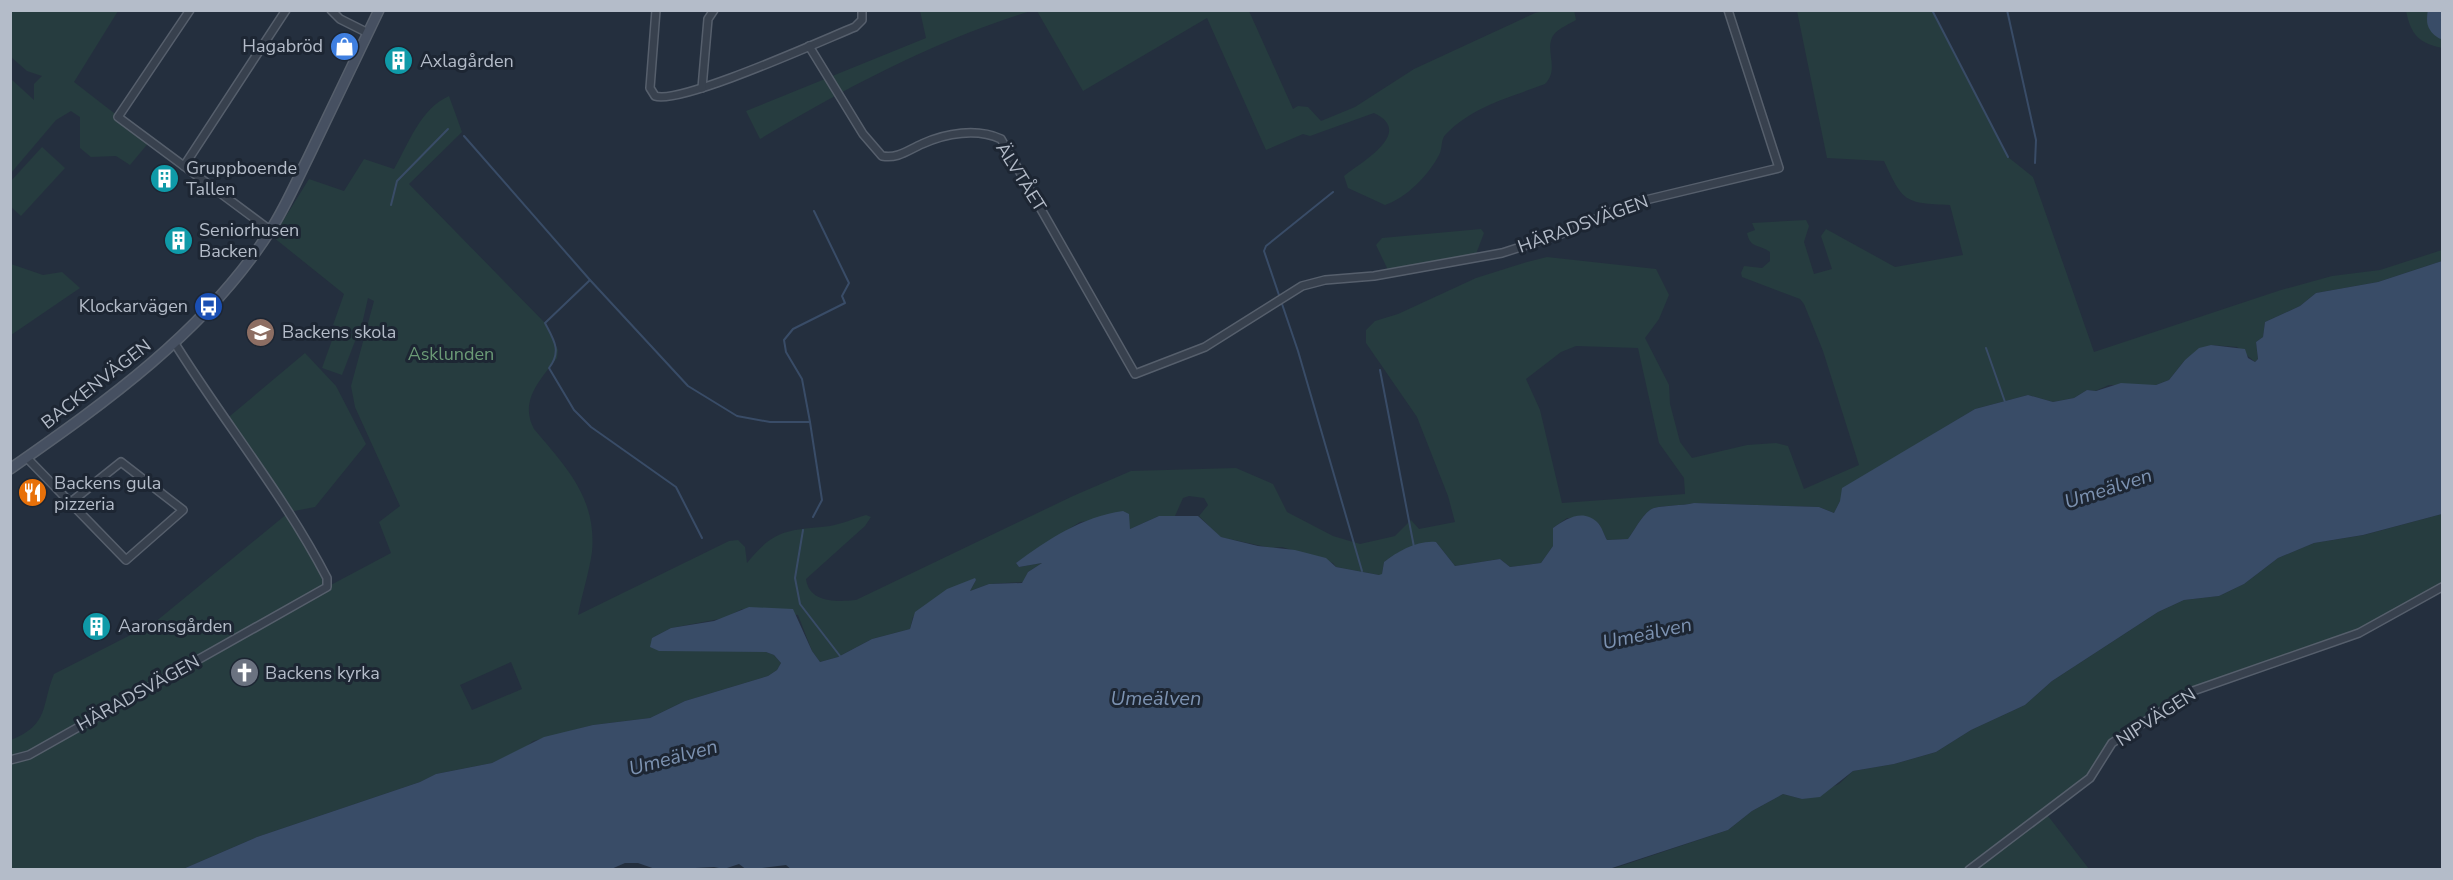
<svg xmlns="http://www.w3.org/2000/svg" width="2453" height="880" viewBox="0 0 2453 880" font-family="'Nunito Sans',sans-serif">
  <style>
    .green { fill: #263c3f; fill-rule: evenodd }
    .water { fill: #394c67 }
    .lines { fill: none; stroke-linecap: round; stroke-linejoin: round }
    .stream { stroke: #394c67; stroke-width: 2 }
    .river { stroke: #394c67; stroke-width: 14 }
    .street-casing { stroke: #565f6c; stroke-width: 10 }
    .secondary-casing { stroke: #565f6c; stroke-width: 12 }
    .street { stroke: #38414e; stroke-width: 7 }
    .secondary { stroke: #465061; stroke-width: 9 }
    .labels { text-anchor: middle; stroke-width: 6; stroke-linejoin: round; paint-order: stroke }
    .poi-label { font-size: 18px; fill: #b4bcc9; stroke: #1d2633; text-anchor: start }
    .street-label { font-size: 18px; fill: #b4bcc9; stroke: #1d2633 }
    .park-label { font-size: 18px; fill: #6b9a76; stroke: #1d2633 }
    .water-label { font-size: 20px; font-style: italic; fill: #7c92b1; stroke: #1d2633 }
  </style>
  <rect width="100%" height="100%" fill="#242f3e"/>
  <g class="green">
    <path d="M1574,10L1576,20C1569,24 1560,28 1555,33C1542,48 1561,68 1545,84C1511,97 1473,106 1446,134C1440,140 1443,148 1439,155C1428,176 1406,198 1385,205L1348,188L1344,176C1359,163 1416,133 1374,113L1310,136L1303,134L1266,150L1207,18L1083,91L1037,11H1249L1293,109L1298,106L1308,107L1321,121L1355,107L1414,69L1535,13L1544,11Z"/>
    <polygon points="10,11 118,11 74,82 150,141 130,165 116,156 91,157 80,148 80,117 71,111 56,120 11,173 11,79 34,100 34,84 42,76 27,71 11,57"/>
    <path d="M920,11H1031C935,40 846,88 760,139L746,111L926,38Z"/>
    <path d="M1797,11H1932L2008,157L2033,177L2094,352L2281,290L2332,276L2380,270L2442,250V261L2378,282L2316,293L2300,306L2265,322L2263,337L2256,342L2258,359L2255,362L2237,347L2211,345L2185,360L2169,380L2156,385H2109L2095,391L2087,390L2074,398L2053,402L2028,395L1975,409L1935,433L1840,501L1834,513L1819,507L1694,503C1681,506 1665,505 1654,508C1644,511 1635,530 1628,539L1607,540L1599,524L1567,518L1553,528V546L1541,563L1510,567L1500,559L1455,566L1436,542C1417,543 1400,550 1384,562L1382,575H1379L1336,567L1333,563L1282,547L1271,548L1220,537L1199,516L1208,505L1204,498L1189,496L1183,498L1175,516H1159L1130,529L1128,524L1129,518L1080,522L1016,563L1019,567L1042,563L1028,572L1023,582L989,584L970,591L976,580L913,617L910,629L872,639L838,657L820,662L812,651L798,615L742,609L725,618L671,628L652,638L717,650L766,652L774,655L781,663L777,670L768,676L685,701L650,718L593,725L533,741L525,748L492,763L436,774L420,782L257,837L183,869L11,870V740C50,724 41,706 54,674L154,623L288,513L224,421L305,353L336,386L366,444L315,507L289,512L320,565L327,587L391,553L379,522L400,506L355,407L351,386L374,301L368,298L360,333L333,325L344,294L273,237L309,179L344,191L364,159L394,169C409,143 420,109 449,96L462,132L409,184L545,323L558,350L557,358C540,380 519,401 534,429C566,467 597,498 592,552C589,573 582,594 578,615L729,541L738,540L745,547L747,563C776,527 789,531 830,526C842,524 855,518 866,515L871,517L865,526L806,579C809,603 837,602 856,600L1073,496L1131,471L1236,468L1273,484L1287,512L1333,536L1360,544L1395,536L1411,520L1419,529L1455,522L1448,496L1417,417L1366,343V330L1375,321L1398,314L1476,278L1527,262L1547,257L1656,269L1669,295L1659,319L1645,338L1669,385L1670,404L1680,442L1692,458L1747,445L1776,443L1788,446L1804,489L1859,465L1823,351L1804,304L1800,299L1742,277L1741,273L1744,266L1762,268L1770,261V252C1760,244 1750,249 1747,233L1755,230L1752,223L1806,220L1809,226L1804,242L1814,274L1832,269L1821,236L1826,229L1895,267L1963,255L1950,205C1904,203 1903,202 1884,161L1827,158ZM1576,346L1638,348L1659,443L1684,478L1685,494L1562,503L1540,410L1526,379L1561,352ZM511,662L522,689L472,710L460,685Z"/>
    <path d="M2406,11H2442V48C2419,43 2411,35 2406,11Z"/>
    <polygon points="42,147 65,168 21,216 11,207 11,181"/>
    <polygon points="1481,229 1484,233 1476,254 1388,270 1376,245 1382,238"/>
    <polygon points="11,264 43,275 62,272 80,288 11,335"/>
    <polygon points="336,329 357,336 342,375 322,368"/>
    <polygon points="2442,514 2442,587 2359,633 2193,691 2112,743 2090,778 2045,812 2089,869 1609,870 1728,830 1752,811 1783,794 1802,799 1839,784 1853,771 1894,764 1936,752 1971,730 2025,705 2052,681 2158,612 2184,600 2219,596 2244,584 2278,558 2314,543 2364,535"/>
  </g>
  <path class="water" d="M2442,261V514L2363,535L2314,543L2278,558L2244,584L2219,596L2184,600L2158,612L2052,681L2025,705L1971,730L1936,752L1894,764L1853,771L1820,797L1802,799L1783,794L1752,811L1728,830L1609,869L792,870L786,865L747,870L739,864L724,869L714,867L658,870L638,863H625L609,870L183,869L257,837L420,782L436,774L492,763L544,737L593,725L650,718L685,701L768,676L777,670L781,663L774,655L766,652L659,651L650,647L652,638L671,628L714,621L749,607L793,609L812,651L820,662L838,657L872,639L910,629L915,612L947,589L975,578L976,580L970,591L989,584L1022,583L1028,572L1042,563L1019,567L1016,563C1049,539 1081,517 1123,511L1129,514L1130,529L1159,516H1198L1221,537L1258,546L1295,550L1326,558L1336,567L1379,575L1382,574L1384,562C1398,551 1418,540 1436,542L1455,566L1500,559L1510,567L1541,563L1553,546V528C1566,519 1583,508 1598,523C1602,527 1604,535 1607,540L1628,539C1635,530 1644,511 1654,508C1666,505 1681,506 1694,503L1819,507L1834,513L1840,501L1842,488L1975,409L2028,395L2053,402L2074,398L2087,390L2096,391L2121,383L2156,385L2169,380L2185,360L2199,348L2211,345L2245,349L2248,358L2255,362L2258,359L2256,342L2263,337L2265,322L2300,306L2316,293L2378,282Z"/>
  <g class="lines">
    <g class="stream">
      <polyline points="1932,10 2008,157"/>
      <polyline points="2007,10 2036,140 2035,163"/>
      <polyline points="464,136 590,280 688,386 737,416 770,422 810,422"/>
      <polyline points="1333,192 1266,246 1264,251 1298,351 1362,571"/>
      <polyline points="391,205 397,181 448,129"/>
      <path d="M590,280L545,323C554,340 562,351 549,368L574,410L591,427L676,487L702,538"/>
      <polyline points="1986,348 2005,402"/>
      <polyline points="1380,370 1414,547"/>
      <polyline points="813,517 822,500 810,422 802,379 786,352 784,340 793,329 845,303 842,296 849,283 814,211"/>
      <polyline points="803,530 795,578 800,604 840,656"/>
    </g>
    <path class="river" d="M2435,10C2433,21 2433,26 2442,32"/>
    <defs>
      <g id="street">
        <polyline points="190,10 118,117 270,230"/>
        <polyline points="331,10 340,19 368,33"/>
        <path d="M656,10L650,88L655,96C680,105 823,40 855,27L862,20V10"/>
        <path d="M809,46L863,134L882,156C898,159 908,150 922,144C946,133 977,128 1001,139L1135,374L1205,347L1302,286L1325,280L1374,276L1502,253L1567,232L1629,204L1779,168L1728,10"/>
        <polyline points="702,88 708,19 714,10"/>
        <polyline points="184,166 286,10"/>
        <polyline points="27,458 126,560 183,510 121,462 71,502"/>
        <path d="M10,760L29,755L327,587V578C284,495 223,421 174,342"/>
        <polyline points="1969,870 2090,778 2112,743 2193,691 2359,633 2442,587"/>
      </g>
      <path id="secondary" d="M10,469C106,402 206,331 270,231C285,208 296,182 308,158C332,109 355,59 379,10"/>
    </defs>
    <use href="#street" class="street-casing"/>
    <use href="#secondary" class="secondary-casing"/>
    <use href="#street" class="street"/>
    <use href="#secondary" class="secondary"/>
  </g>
  <defs>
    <symbol id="shop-disc" viewBox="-11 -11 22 22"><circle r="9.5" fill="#3f7fe0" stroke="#1d2633"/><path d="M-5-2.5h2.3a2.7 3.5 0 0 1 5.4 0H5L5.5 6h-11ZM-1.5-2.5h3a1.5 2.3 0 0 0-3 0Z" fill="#fff"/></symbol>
    <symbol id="building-disc" viewBox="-11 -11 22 22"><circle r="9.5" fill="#0f9aa8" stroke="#1d2633"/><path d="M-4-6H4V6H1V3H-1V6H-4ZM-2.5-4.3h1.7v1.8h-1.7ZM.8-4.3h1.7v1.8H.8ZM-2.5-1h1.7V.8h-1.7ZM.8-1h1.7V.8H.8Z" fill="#fff"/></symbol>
    <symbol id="bus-disc" viewBox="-11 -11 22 22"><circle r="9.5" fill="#1a4fb4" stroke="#1d2633"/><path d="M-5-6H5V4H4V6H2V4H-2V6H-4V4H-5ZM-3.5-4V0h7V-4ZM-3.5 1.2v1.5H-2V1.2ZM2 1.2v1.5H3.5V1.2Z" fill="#fff"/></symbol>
    <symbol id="school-disc" viewBox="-11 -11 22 22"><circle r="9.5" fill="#8d6e63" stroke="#1d2633"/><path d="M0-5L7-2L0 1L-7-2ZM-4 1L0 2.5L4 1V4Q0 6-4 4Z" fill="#fff"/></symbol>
    <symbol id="restaurant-disc" viewBox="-11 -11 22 22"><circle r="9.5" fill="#e8710a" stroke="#1d2633"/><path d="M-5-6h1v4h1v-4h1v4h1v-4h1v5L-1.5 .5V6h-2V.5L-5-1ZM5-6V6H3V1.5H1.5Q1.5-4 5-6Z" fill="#fff"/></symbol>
    <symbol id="church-disc" viewBox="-11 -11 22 22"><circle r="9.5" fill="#6b7280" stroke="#1d2633"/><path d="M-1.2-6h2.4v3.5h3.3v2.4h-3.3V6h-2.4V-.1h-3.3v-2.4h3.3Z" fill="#fff"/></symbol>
  </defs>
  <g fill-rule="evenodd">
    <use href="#shop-disc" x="328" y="30" width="33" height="33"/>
    <use href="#building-disc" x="382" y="44" width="33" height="33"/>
    <use href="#building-disc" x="148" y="162" width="33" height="33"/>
    <use href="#building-disc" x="162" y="224" width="33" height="33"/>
    <use href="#bus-disc" x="192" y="290" width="33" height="33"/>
    <use href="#school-disc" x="244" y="316" width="33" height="33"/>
    <use href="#restaurant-disc" x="16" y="476" width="33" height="33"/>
    <use href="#building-disc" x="80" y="610" width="33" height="33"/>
    <use href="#church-disc" x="228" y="656" width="33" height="33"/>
  </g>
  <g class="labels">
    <g class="poi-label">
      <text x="323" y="52" text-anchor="end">Hagabröd</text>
      <text x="420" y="67">Axlagården</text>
      <text x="186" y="174">Gruppboende<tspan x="186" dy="21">Tallen</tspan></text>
      <text x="199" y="236">Seniorhusen<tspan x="199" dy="21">Backen</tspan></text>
      <text x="188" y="312" text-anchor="end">Klockarvägen</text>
      <text x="282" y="338">Backens skola</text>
      <text x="54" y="489">Backens gula<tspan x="54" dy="21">pizzeria</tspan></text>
      <text x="118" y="632">Aaronsgården</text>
      <text x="265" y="679">Backens kyrka</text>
    </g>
    <g class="street-label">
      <text transform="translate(1021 177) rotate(58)" y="6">ÄLVTÅET</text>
      <text transform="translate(1583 224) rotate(-20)" y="6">HÄRADSVÄGEN</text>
      <text transform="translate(96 384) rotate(-38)" y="6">BACKENVÄGEN</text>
      <text transform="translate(138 693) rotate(-29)" y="6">HÄRADSVÄGEN</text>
      <text transform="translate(2156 717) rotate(-33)" y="6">NIPVÄGEN</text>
    </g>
    <g class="park-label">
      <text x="451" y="360">Asklunden</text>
    </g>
    <g class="water-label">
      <text transform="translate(2108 488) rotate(-18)" y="7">Umeälven</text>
      <text transform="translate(1647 633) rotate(-12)" y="7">Umeälven</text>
      <text x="1156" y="705">Umeälven</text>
      <text transform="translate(673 757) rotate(-15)" y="7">Umeälven</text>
    </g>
  </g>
  <rect width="2453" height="880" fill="none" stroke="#b4bcc9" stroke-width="24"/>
</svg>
